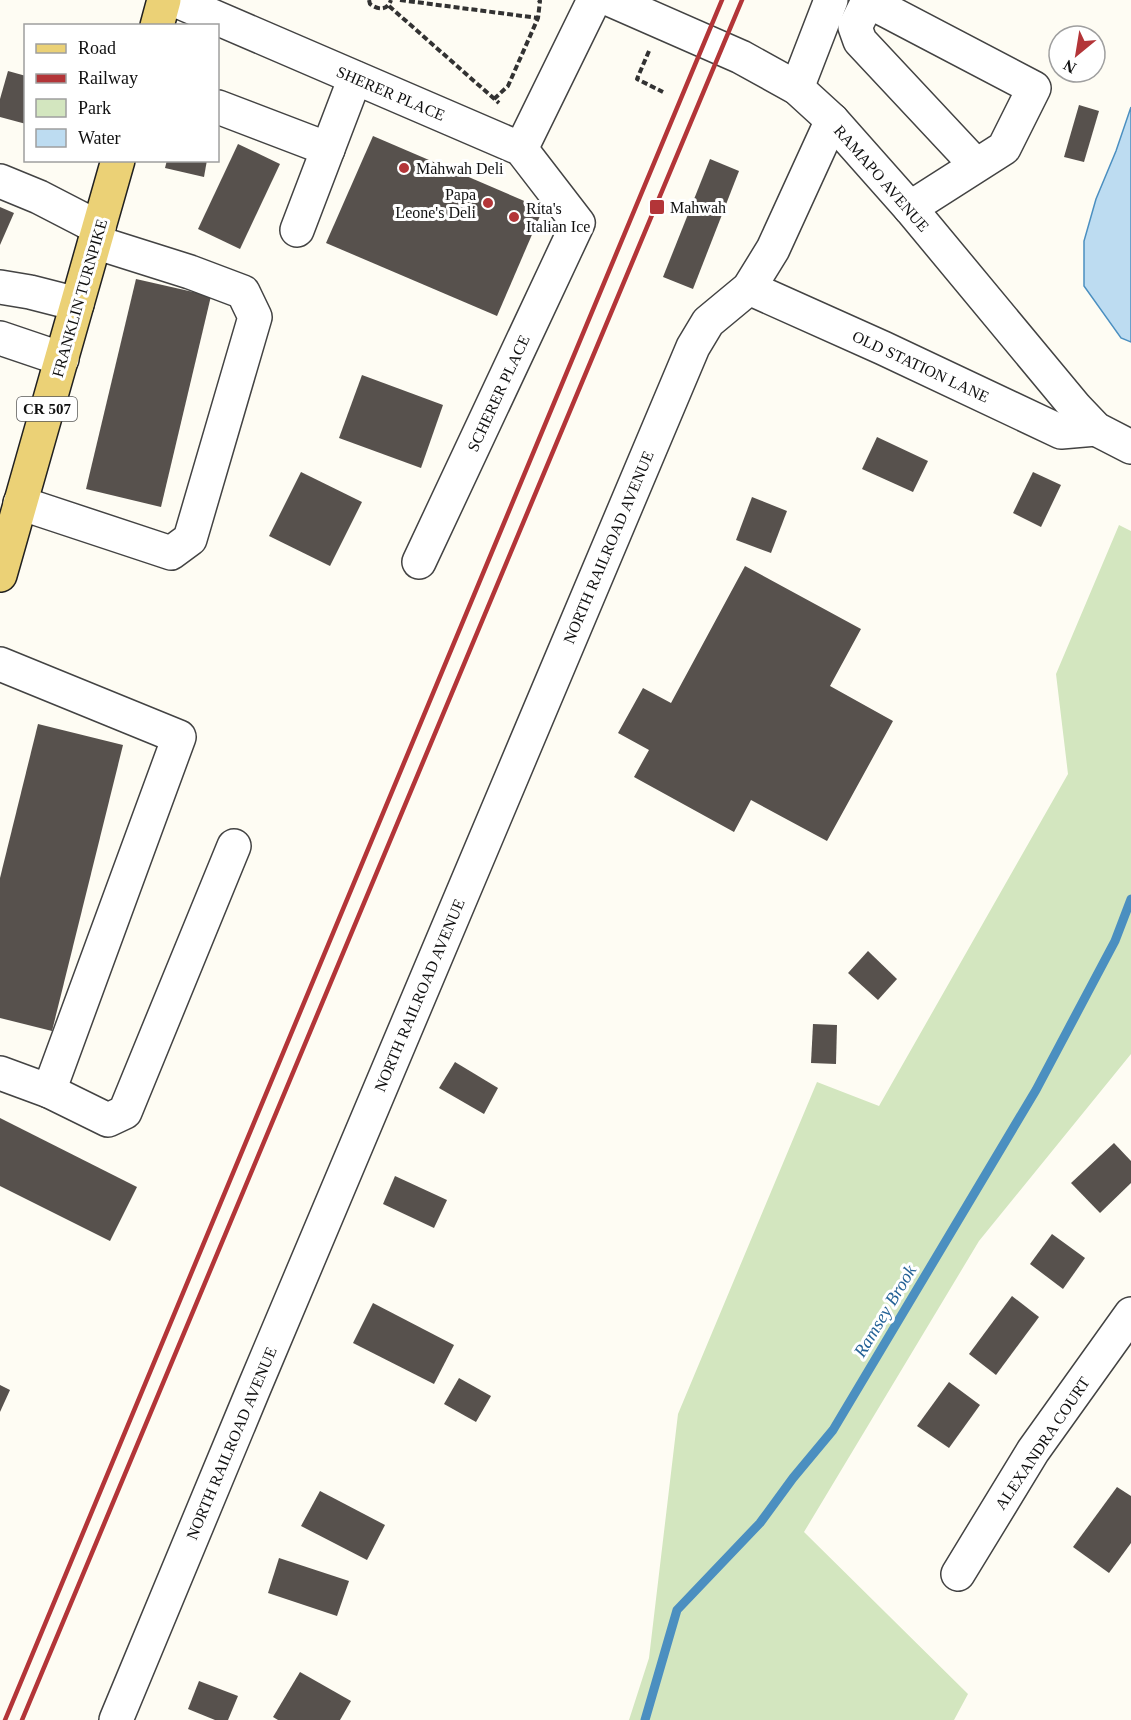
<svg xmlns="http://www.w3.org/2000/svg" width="1131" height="1720" viewBox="0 0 1131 1720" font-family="'Times New Roman',serif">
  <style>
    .green { fill: #d3e6bf }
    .water { fill: #bddcf1; stroke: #4b8fc0; stroke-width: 1.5 }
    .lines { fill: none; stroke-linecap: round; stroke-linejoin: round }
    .stream { stroke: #4b8fc0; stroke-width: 9 }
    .building { fill: #57514d }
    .minor-casing { stroke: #434343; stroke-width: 36 }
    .major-casing { stroke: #212121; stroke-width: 36 }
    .path { stroke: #323232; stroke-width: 4; stroke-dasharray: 6 3; stroke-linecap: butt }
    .minor { stroke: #fff; stroke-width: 33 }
    .major { stroke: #ebd176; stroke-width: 33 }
    .rail { stroke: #b33538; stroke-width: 4.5 }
    .poi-dot { fill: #b33538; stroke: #fff; stroke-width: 2 }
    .labels { text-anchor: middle; stroke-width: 6; stroke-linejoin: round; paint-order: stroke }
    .shield { fill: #fff; stroke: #585858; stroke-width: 1.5 }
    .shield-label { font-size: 15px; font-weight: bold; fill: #101010 }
    .street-label { font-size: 16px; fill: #101010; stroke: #fff }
    .poi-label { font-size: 16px; fill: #101010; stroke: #fff; text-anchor: start }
    .water-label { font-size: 18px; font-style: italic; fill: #246296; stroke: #fff }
  </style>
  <rect width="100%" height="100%" fill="#fefcf3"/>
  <polygon class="green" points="1119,525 1131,531 1131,1054 979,1241 804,1532 968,1694 954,1720 629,1720 649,1658 678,1414 817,1082 879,1106 1068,774 1056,674"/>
  <polygon class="water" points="1131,107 1131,342 1121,338 1084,286 1084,241 1096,199 1116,151"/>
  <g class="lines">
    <polyline class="stream" points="645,1720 677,1610 760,1523 793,1478 833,1430 1036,1090 1115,941 1131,899"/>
  </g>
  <g class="building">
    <polygon points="8,71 26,76 26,124 0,117 0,99"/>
    <polygon points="1079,105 1099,111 1084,162 1064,157"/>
    <polygon points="373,136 543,209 497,316 326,243"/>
    <polygon points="238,144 280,164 240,249 198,229"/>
    <polygon points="710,159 739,171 693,289 663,277"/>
    <polygon points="167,160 207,160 204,177 165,168"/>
    <polygon points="0,207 14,213 0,245"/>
    <polygon points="136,279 211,296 161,507 86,489"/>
    <polygon points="362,375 443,405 421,468 339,438"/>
    <polygon points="877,437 928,461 913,492 862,469"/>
    <polygon points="301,472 362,502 330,566 269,536"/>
    <polygon points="1033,472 1061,485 1041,527 1013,513"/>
    <polygon points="752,497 787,511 771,553 736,540"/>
    <polygon points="745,566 861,629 830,686 893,721 827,841 751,800 734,832 634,777 649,750 618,733 643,688 671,703"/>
    <polygon points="38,724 123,745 52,1031 0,1018 0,878"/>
    <polygon points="868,951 897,979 878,1000 848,973"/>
    <polygon points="813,1024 837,1025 836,1064 811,1063"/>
    <polygon points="455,1062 498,1088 484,1114 439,1088"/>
    <polygon points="0,1118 137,1187 110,1241 0,1186"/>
    <polygon points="1114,1143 1131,1161 1131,1183 1100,1213 1071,1183"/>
    <polygon points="395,1176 447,1200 434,1228 383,1204"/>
    <polygon points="1052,1234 1085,1258 1063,1289 1030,1264"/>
    <polygon points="1012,1296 1039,1317 996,1375 969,1354"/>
    <polygon points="373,1303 454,1345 434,1384 353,1343"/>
    <polygon points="459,1378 491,1396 476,1422 444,1404"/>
    <polygon points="949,1382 980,1405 949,1448 917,1426"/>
    <polygon points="0,1385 10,1390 0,1412"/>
    <polygon points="1117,1487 1131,1496 1131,1543 1109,1573 1073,1547"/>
    <polygon points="320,1491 385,1525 367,1560 301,1526"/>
    <polygon points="279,1558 349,1581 337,1616 268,1593"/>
    <polygon points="300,1672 351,1701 340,1720 278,1720 273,1717"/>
    <polygon points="199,1681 238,1696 228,1720 215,1720 188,1709"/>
  </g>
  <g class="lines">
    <defs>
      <g id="minor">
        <polyline points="175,0 521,149 578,223 419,562"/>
        <polyline points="611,0 741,57 797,88 832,120 910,208 1076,408 1096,429 1131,447"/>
        <polyline points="797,88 831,0"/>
        <polyline points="218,107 328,149"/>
        <polyline points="521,149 594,0"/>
        <polyline points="0,181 39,197 99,228"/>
        <polyline points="910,208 1004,148 1034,88 868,1 855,27 860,41 976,165"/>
        <polyline points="297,230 355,78"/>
        <polyline points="0,287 30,292 77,304"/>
        <polyline points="749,288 883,348 1061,432 1096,429"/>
        <polyline points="0,338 62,359"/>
        <polyline points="20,503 171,553 190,539 255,317 243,292 190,272 95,242"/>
        <polyline points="0,664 179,737 49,1091 0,1073"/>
        <polyline points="49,1091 108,1120 125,1112 234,846"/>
        <polyline points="958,1574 1033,1451 1131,1314"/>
        <polyline points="116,1720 254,1388 693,347 708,322 749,288 773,249 832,120"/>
      </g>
      <g id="major">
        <polyline points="157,26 164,0"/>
        <polyline points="0,575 118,160"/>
      </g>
    </defs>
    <use href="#minor" class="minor-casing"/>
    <use href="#major" class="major-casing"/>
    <g class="path">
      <path d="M369,0L370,4C378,10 387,11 391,0"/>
      <polyline points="400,0 538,18"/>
      <polyline points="389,6 499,103"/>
      <polyline points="649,51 637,79 663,92"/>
      <polyline points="494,99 508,86 538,18 540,1 538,0"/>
    </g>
    <use href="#minor" class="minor"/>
    <use href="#major" class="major"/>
    <g class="rail">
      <polyline points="5,1720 722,0"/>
      <polyline points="22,1720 742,0"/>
    </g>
  </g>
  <g class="poi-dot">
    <circle cx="404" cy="168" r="6"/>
    <circle cx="488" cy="203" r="6"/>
    <rect x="649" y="199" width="16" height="16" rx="3"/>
    <circle cx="514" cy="217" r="6"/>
  </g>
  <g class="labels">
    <rect class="shield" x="17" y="397" width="60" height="24" rx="4.5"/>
    <g class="shield-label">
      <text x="47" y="414">CR 507</text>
    </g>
    <g class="street-label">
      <text transform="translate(391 93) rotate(23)" y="6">SHERER PLACE</text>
      <text transform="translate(882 178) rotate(49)" y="6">RAMAPO AVENUE</text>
      <text transform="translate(79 298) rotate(-74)" y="6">FRANKLIN TURNPIKE</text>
      <text transform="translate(921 366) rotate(25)" y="6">OLD STATION LANE</text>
      <text transform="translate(498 393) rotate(-65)" y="6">SCHERER PLACE</text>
      <text transform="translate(608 547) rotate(-67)" y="6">NORTH RAILROAD AVENUE</text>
      <text transform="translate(419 995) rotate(-67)" y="6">NORTH RAILROAD AVENUE</text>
      <text transform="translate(231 1443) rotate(-67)" y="6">NORTH RAILROAD AVENUE</text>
      <text transform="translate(1042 1443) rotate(-56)" y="6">ALEXANDRA COURT</text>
    </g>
    <g class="poi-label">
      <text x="416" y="174">Mahwah Deli</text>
      <text x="476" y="200" text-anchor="end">Papa<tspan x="476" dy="18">Leone's Deli</tspan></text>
      <text x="670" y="213">Mahwah</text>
      <text x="526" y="214">Rita's<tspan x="526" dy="18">Italian Ice</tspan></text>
    </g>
    <g class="water-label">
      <text transform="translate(885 1311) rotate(-59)" y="6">Ramsey Brook</text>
    </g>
  </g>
  <rect x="24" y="24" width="195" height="138" fill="#ffffff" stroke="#9f9f9f" stroke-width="1.5"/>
  <rect x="36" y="44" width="30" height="9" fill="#ebd176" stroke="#9f9f9f" stroke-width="1.5"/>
  <text x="78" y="54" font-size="18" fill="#101010">Road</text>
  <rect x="36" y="74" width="30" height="9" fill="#b33538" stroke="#9f9f9f" stroke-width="1.5"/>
  <text x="78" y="84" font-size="18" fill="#101010">Railway</text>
  <rect x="36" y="99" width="30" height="18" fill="#d3e6bf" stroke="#9f9f9f" stroke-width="1.5"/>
  <text x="78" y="114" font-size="18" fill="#101010">Park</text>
  <rect x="36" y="129" width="30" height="18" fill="#bddcf1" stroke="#9f9f9f" stroke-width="1.5"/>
  <text x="78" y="144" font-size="18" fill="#101010">Water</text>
  <g transform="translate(1077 54) rotate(210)"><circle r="28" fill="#ffffff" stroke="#9f9f9f" stroke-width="1.5"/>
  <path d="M0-4.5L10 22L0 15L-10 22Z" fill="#b33538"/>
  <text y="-9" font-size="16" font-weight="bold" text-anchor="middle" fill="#101010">N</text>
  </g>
</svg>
